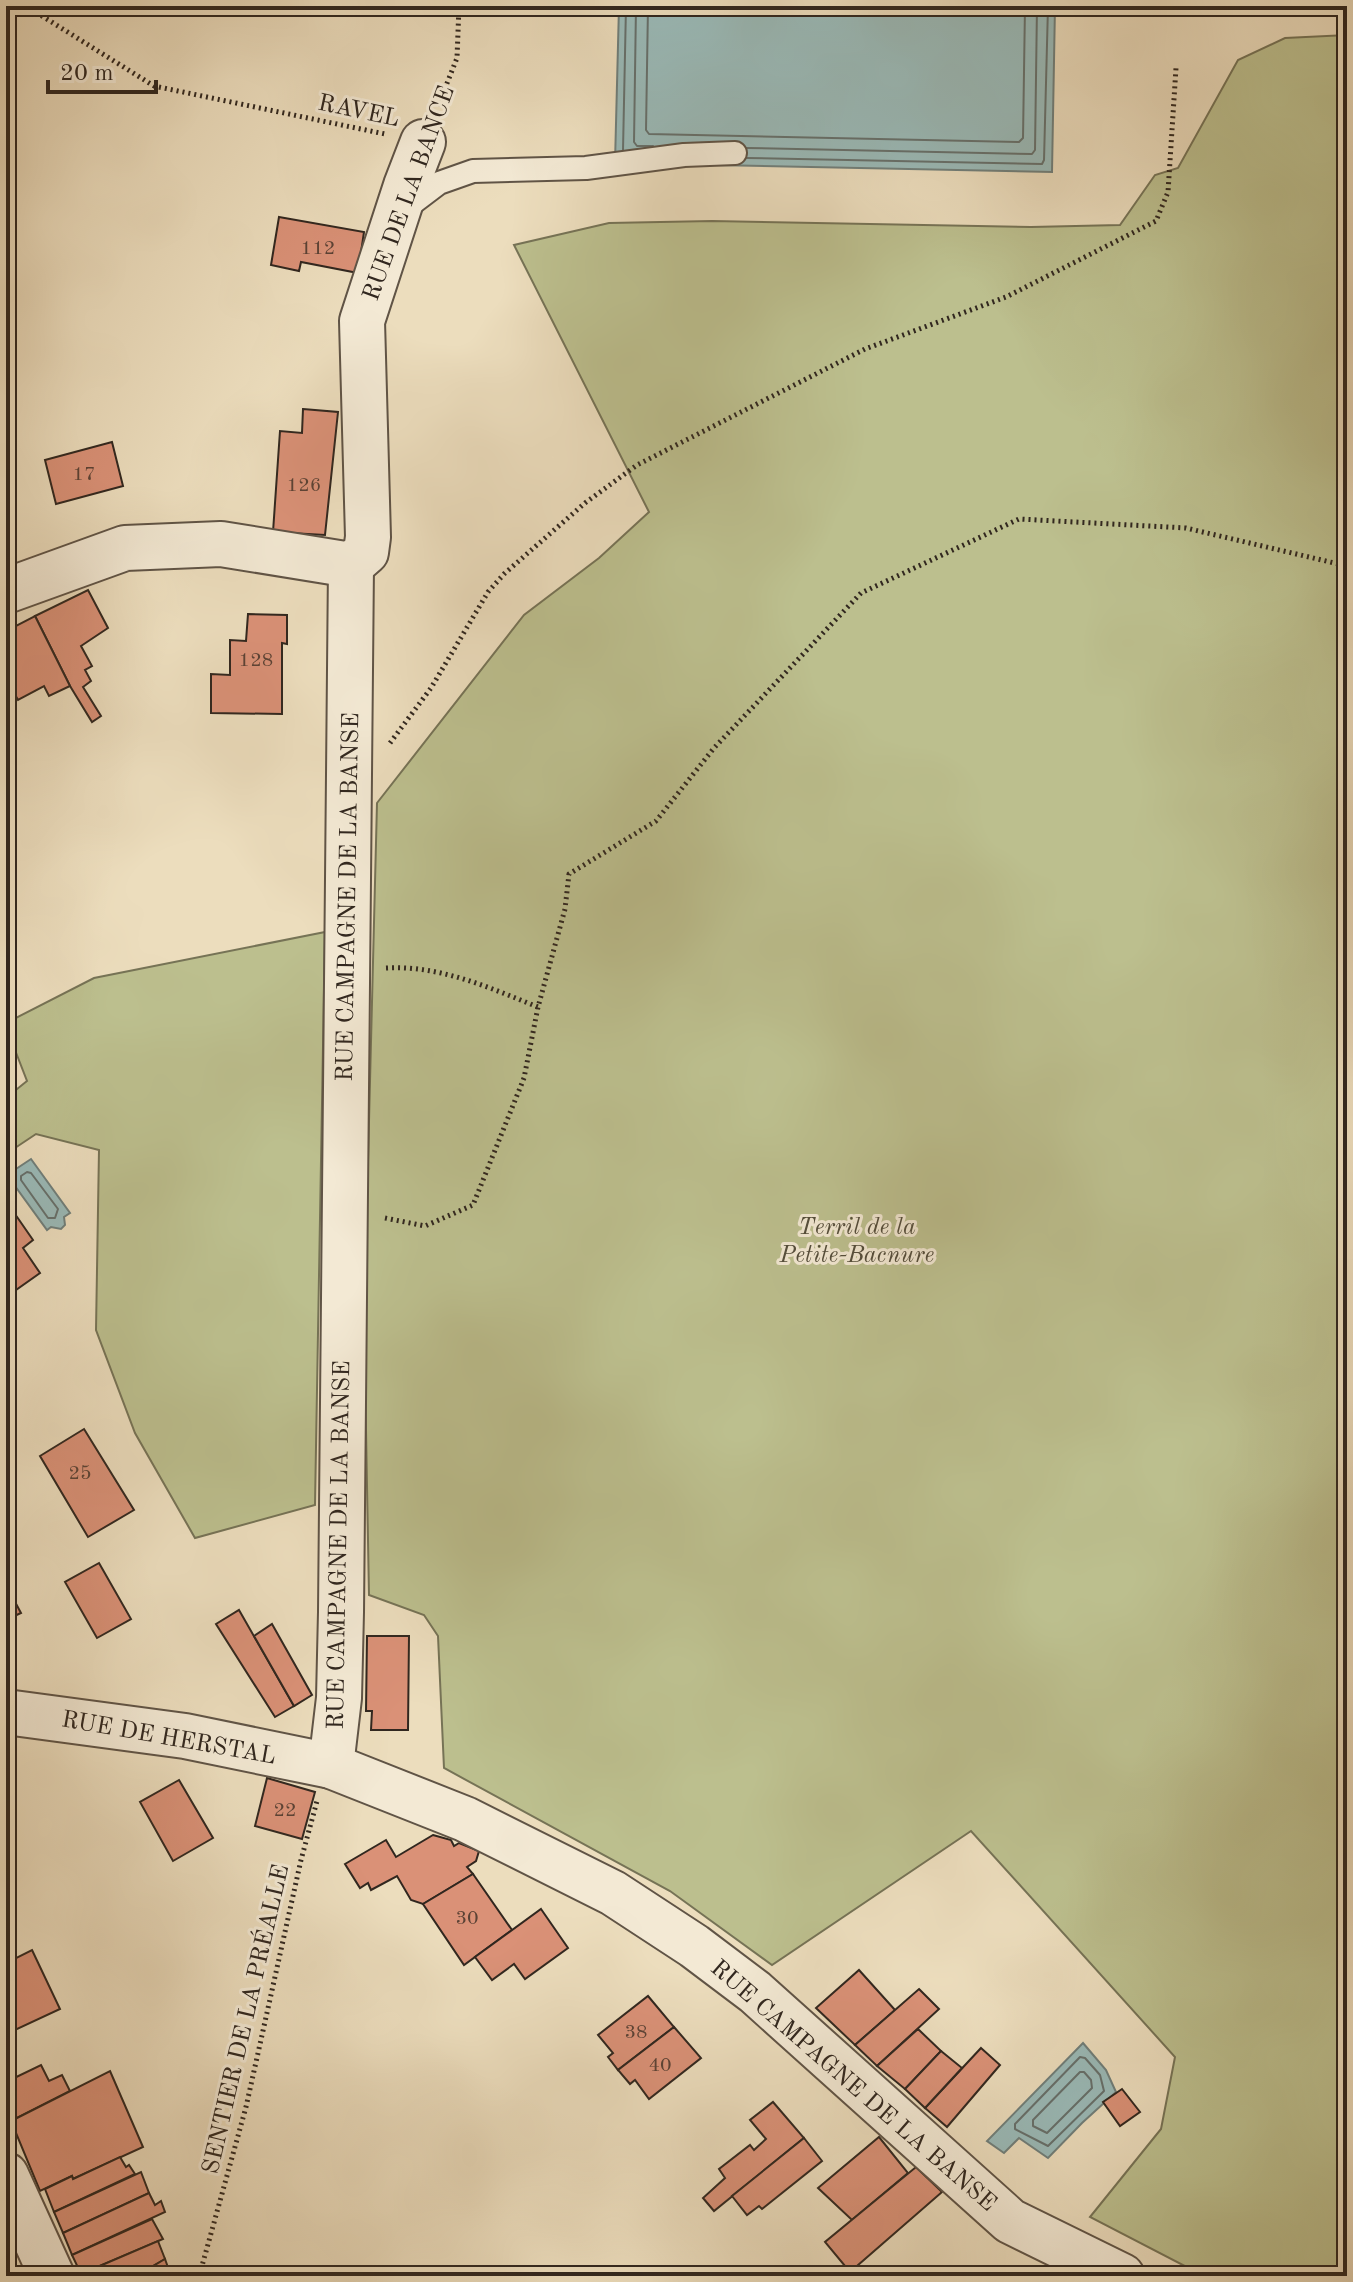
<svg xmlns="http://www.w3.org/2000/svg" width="1353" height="2282" viewBox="0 0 1353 2282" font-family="'Old Standard TT',serif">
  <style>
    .green { fill: #bcbf8e; stroke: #767356; stroke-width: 2 }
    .water { fill: #9abab8; stroke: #707f7b; stroke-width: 2 }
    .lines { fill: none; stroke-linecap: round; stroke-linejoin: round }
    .shore { stroke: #66706c; stroke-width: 2 }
    .building { fill: #da9177; stroke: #31271f; stroke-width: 2 }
    .lane-casing { stroke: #605446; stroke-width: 26 }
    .street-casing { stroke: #605446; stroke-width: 48 }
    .path { stroke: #31271f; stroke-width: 5; stroke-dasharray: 2 4; stroke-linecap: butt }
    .lane { stroke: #f3e9d4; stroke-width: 22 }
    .street { stroke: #f3e9d4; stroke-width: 44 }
    .labels { text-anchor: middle; stroke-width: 6; stroke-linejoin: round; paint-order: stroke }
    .number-label { font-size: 20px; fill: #5b4235 }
    .street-label { font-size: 24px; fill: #31271f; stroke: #f3e9d4 }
    .park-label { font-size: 24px; font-style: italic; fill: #544d3b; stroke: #f3e9d4 }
  </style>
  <rect width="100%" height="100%" fill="#ecddbd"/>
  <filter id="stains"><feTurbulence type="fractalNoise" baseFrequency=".0025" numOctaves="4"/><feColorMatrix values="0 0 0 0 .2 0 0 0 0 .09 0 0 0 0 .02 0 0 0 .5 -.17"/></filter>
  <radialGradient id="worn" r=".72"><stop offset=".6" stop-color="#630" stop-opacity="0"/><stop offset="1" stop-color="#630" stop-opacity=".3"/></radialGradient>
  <g class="green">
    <polygon points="1347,35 1347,2276 1204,2276 1090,2217 1161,2129 1175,2057 971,1831 772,1965 670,1891 444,1768 438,1636 424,1615 369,1595 364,1320 377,803 524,615 599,558 649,512 514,245 609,223 712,221 1031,227 1120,225 1155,175 1178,168 1238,60 1285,38"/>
    <polygon points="325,932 315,1505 195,1538 135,1433 96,1330 99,1150 36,1134 6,1154 6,1098 27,1081 15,1050 6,1043 6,1023 94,978"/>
  </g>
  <g class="water">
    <polygon points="619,6 1055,6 1052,172 615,163"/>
    <polygon points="31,1159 70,1213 64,1217 65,1225 61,1229 51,1227 47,1230 7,1175"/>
    <polygon points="1083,2043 1106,2070 1116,2092 1082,2123 1048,2158 1019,2138 1004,2153 987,2141"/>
  </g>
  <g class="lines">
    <g class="shore">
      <polyline points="636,6 634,142 637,146 653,146"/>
      <polyline points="648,6 646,130 649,134 1019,142 1023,138 1025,6"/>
      <polyline points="747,148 1032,154 1035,150 1037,6"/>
      <polyline points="623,150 626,6"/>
      <polyline points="747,158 1042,164 1044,160 1048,6"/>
      <polygon points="27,1172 31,1173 58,1209 55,1218 48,1218 21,1180 21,1176"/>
      <polygon points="1080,2057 1085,2058 1100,2075 1104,2091 1048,2146 1015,2129 1015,2124"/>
      <polygon points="1080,2072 1084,2072 1091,2080 1092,2088 1047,2133 1033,2126 1033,2120"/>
    </g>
  </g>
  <g class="building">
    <polygon points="279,217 364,232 358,273 301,262 299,271 271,265"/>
    <polygon points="303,409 338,412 325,535 273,532 280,431 302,433"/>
    <polygon points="112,442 123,486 56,504 45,460"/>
    <polygon points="88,590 108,628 81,646 92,666 85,670 91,681 83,687 101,716 92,722 70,686 35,616"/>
    <polygon points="248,614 287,615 287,644 282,643 282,714 211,713 211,674 230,675 230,640 246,641"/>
    <polygon points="35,616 70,686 49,696 44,686 18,700 6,678 6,631"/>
    <polygon points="6,1201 33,1240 23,1248 40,1273 6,1297"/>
    <polygon points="84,1429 134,1510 88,1537 40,1456"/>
    <polygon points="99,1563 131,1619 97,1638 65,1582"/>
    <polygon points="6,1585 21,1613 6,1620"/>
    <polygon points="239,1610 294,1706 275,1717 216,1624"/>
    <polygon points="272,1624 312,1695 294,1706 254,1636"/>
    <polygon points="367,1636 409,1636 408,1730 371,1730 372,1711 366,1711"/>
    <polygon points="267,1778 315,1792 302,1839 255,1826"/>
    <polygon points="179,1780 213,1838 173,1861 140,1802"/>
    <polygon points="433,1835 451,1840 454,1846 459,1843 479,1851 476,1861 467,1867 473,1874 423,1904 411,1900 397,1876 371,1890 368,1883 360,1888 345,1864 386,1840 396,1857"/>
    <polygon points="473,1874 512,1930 464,1965 423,1904"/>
    <polygon points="541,1909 568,1948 525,1979 514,1964 492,1980 475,1957"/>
    <polygon points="32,1950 60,2009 15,2030 6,2011 6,1963"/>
    <polygon points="859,1970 895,2010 855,2045 816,2008"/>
    <polygon points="919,1989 939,2009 877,2066 855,2045"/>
    <polygon points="648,1996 674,2027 618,2070 608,2057 613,2053 598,2035"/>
    <polygon points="674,2027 701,2058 649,2099 635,2080 630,2084 618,2070"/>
    <polygon points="918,2029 941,2051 905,2089 877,2066"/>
    <polygon points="981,2048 1000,2065 947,2127 925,2108"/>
    <polygon points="941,2051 962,2068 925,2108 905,2089"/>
    <polygon points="41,2065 49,2081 62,2075 70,2091 11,2121 6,2111 6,2082"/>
    <polygon points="110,2071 143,2147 73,2179 72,2176 40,2191 11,2121"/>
    <polygon points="1122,2089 1140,2112 1120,2126 1103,2102"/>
    <polygon points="773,2102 804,2138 714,2211 703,2198 725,2178 719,2169 750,2145 754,2150 766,2139 750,2120"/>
    <polygon points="879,2137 908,2173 852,2220 818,2188"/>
    <polygon points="804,2138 822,2161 762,2209 759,2206 747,2215 732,2196"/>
    <polygon points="120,2157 126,2167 129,2165 135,2174 54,2212 45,2189 72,2176 73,2179"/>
    <polygon points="916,2167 942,2192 850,2272 825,2242"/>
    <polygon points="141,2172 149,2193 63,2233 54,2212"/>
    <polygon points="149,2193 155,2205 161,2201 165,2212 72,2255 63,2233"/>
    <polygon points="152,2219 163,2239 81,2274 72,2255"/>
    <polygon points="158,2241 165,2259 153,2266 125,2276 81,2274"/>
    <polygon points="165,2259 171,2276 125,2276 153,2266"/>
  </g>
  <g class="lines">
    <defs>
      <polyline id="lane" points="406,208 439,183 473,171 586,168 684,155 735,153"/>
      <g id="street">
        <polyline points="351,565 366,552 368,537 362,321 406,186 423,142"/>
        <polyline points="6,591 125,548 221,544 351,565"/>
        <polyline points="6,1712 185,1736 331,1766 465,1819 613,1893 694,1946 755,1992 1010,2221 1122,2276"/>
        <polyline points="331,1766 339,1698 341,1612 351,565"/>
        <polyline points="6,2175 52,2276"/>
      </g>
    </defs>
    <use href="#lane" class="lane-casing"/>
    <use href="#street" class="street-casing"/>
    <g class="path">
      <polyline points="26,6 154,86 385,134"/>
      <polyline points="438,106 457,58 459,6"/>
      <polyline points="390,743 431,688 488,592 504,574 585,503 637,465 865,349 1006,297 1156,221 1168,192 1176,68"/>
      <path d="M386,968C440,965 490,988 538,1007"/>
      <polyline points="385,1218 425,1226 473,1205 524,1078 538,1007 565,909 569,874 656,821 714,748 861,593 1019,519 1186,528 1347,566"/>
      <polyline points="190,2276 202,2266 246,2107 301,1860 317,1801"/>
    </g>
    <use href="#lane" class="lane"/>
    <use href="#street" class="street"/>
  </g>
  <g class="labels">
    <g class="number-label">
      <text x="318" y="254">112</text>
      <text x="84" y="480">17</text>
      <text x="304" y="491">126</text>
      <text x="256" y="666">128</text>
      <text x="80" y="1479">25</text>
      <text x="285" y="1816">22</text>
      <text x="467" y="1924">30</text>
      <text x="636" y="2038">38</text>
      <text x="660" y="2071">40</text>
    </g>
    <g class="street-label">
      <text transform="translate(359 110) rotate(12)" y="8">RAVEL</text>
      <text transform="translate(408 193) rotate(-70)" y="8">RUE DE LA BANCE</text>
      <text transform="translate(347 897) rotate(-89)" y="8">RUE CAMPAGNE DE LA BANSE</text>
      <text transform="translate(338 1545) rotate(-89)" y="8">RUE CAMPAGNE DE LA BANSE</text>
      <text transform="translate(169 1737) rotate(10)" y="8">RUE DE HERSTAL</text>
      <text transform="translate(245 2019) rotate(-77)" y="8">SENTIER DE LA PRÉALLE</text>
      <text transform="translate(854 2085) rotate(41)" y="8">RUE CAMPAGNE DE LA BANSE</text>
    </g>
    <g class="park-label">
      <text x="857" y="1234">Terril de la<tspan x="857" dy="28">Petite-Bacnure</tspan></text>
    </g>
  </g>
  <rect width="1353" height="2282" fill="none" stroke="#ecddbd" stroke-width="32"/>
  <rect x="8" y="8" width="1337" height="2266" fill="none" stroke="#31271f" stroke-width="4"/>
  <rect x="16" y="16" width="1321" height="2250" fill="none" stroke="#31271f" stroke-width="2"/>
  <path d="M48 80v12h108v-12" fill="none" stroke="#31271f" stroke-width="4"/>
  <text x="60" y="80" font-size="24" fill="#31271f" stroke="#f3e9d4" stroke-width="6" paint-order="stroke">20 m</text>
  <rect width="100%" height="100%" filter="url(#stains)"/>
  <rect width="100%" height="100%" fill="url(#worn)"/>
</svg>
